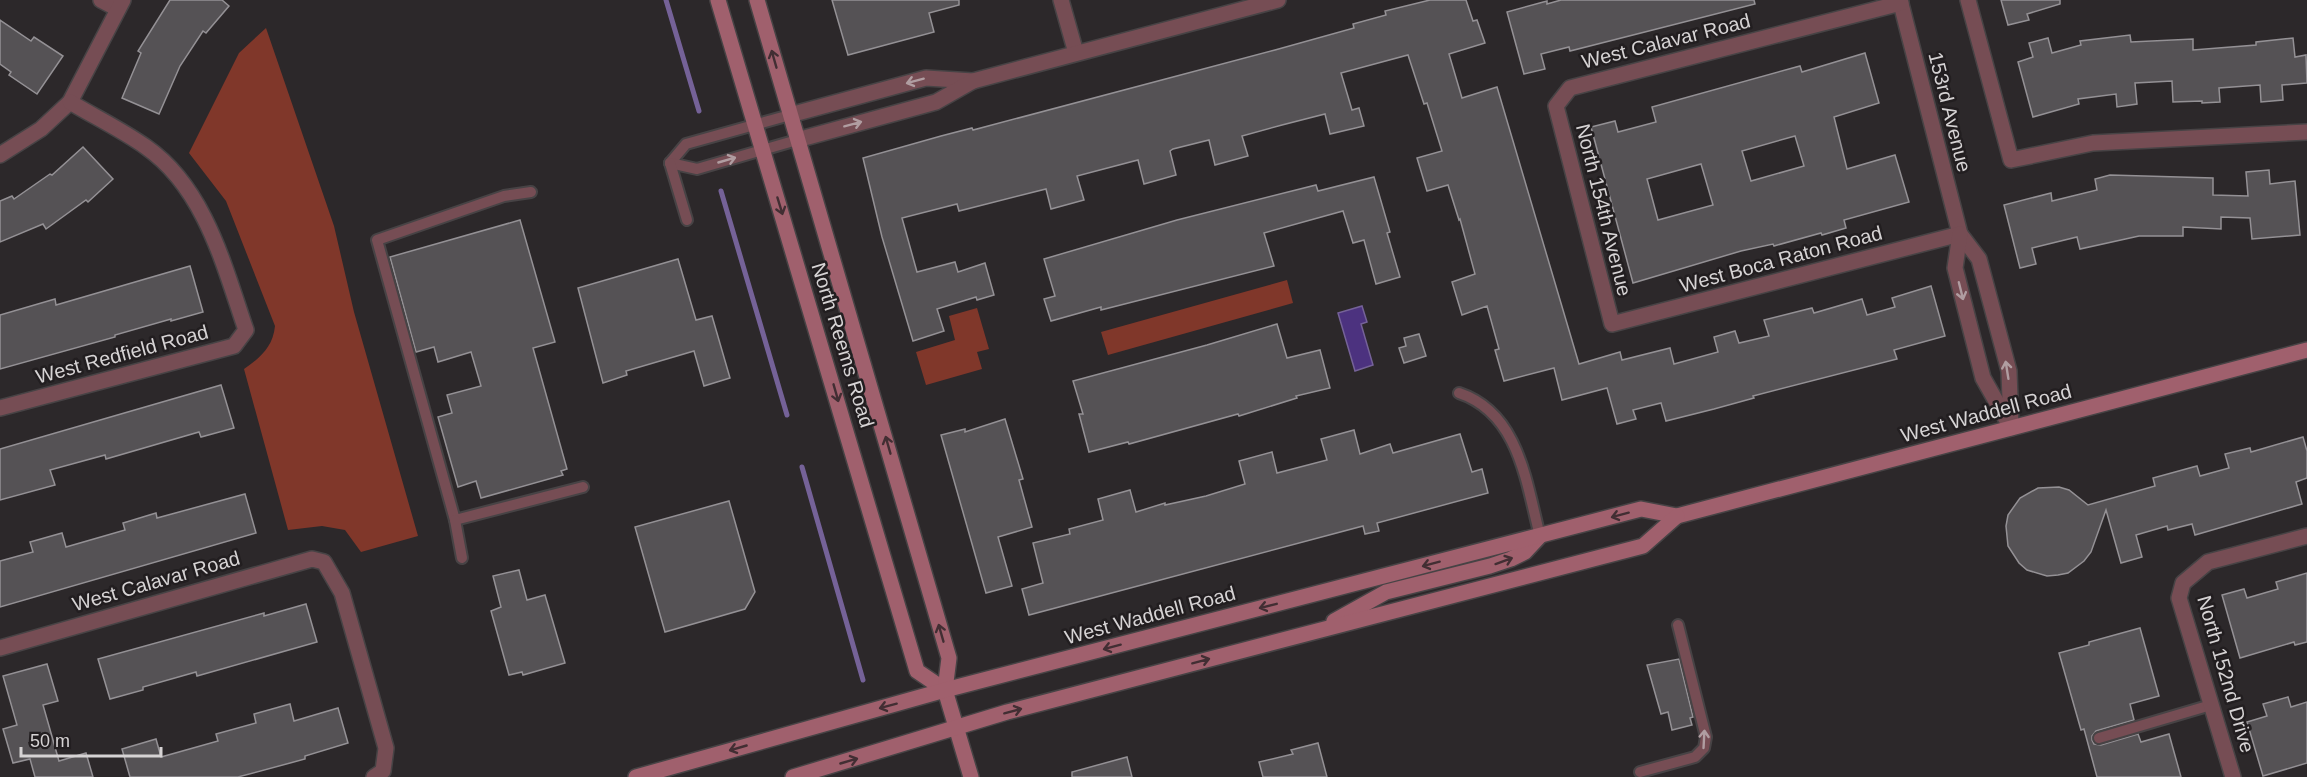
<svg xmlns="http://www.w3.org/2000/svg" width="2307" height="777" viewBox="0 0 2307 777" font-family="Helvetica,sans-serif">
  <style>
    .green { fill: #80372a }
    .water { fill: #4c327f; stroke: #756298; stroke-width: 1.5 }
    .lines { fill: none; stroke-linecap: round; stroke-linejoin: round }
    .stream { stroke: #756298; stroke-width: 5 }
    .building { fill: #555255; stroke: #949195; stroke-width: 1.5; fill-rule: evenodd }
    .lane-casing { stroke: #474345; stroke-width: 14 }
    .street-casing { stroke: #474345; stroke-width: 18 }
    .secondary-casing { stroke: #474345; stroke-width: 18 }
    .lane { stroke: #764d54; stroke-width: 10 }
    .street { stroke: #764d54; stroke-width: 15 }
    .secondary { stroke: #a0606d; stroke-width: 15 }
    .oneway { stroke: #422e33 }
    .oneway2 { stroke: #b09da1 }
    .labels { text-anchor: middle; stroke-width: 5; stroke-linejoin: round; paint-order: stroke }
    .street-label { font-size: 20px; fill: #d6d3d4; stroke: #221e20 }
  </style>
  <rect width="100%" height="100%" fill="#2c282a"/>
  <g class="green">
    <path d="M266,28L334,226L354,312L418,536L361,552L345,530L322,526L288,530L244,369C260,358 273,347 275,326L226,201L189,153L239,53Z"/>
    <polygon points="1287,280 1293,303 1108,355 1101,332"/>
    <polygon points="977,308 989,349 977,352 982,369 926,385 916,352 955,340 949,316"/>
  </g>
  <polygon class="water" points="1362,306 1367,322 1361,324 1373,365 1355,371 1338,313"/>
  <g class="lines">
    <g class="stream">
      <polyline points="666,0 699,111"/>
      <polyline points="721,191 787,415"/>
      <polyline points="802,467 863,680"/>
    </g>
  </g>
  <g class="building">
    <polygon points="170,0 222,0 229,6 206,33 203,31 180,66 159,114 122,98 141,53 138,51"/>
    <polygon points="832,0 959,0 959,5 929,13 934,32 848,55"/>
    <polygon points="1430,0 1466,0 1473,21 1477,20 1485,43 1449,54 1462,98 1497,87 1579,364 1620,352 1622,360 1670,348 1674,364 1718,352 1714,337 1735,331 1739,343 1769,336 1764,320 1812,308 1814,313 1862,299 1867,315 1895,307 1892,298 1931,286 1945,336 1894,350 1897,359 1753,396 1754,398 1714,409 1666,421 1661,403 1633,410 1636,419 1617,424 1607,388 1562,400 1554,368 1504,381 1495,350 1499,349 1487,306 1462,315 1452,282 1475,274 1460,219 1459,220 1448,185 1427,191 1417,158 1442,151 1427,103 1424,104 1408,55 1341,73 1352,110 1359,108 1364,126 1330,134 1325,114 1282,125 1242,136 1248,156 1215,165 1209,140 1173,149 1170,151 1176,175 1144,184 1138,160 1077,176 1084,200 1051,209 1046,189 959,211 957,204 902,218 917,272 955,262 958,272 985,263 994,295 977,300 976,297 937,309 944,331 913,341 882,237 863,158 941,136 972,128 973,130 1275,50 1354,28 1353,24 1386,15 1385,11"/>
    <polygon points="1561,0 1754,0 1755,4 1570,51 1569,47 1541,54 1545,69 1524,74 1507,12 1547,1 1547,4"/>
    <polygon points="2001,0 2060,0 2060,4 2027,14 2029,20 2008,25"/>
    <polygon points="0,20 31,41 34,37 63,56 37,94 9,75 11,72 0,64"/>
    <polygon points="2130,35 2131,42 2193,39 2193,50 2256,45 2256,42 2293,38 2295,57 2306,55 2307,83 2282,85 2283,100 2261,102 2260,85 2219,88 2220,102 2202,103 2202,101 2173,102 2172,81 2135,83 2137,104 2117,107 2116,94 2078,99 2079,104 2033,117 2018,62 2033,57 2029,43 2048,38 2052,53 2081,45 2080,41"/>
    <path d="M1865,53L1879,103L1834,117L1847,169L1895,155L1909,202L1844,220L1846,228L1822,235L1821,233L1774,246L1773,244L1741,251L1633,283L1591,127L1615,121L1618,132L1656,122L1652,107L1800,66L1802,72ZM1795,136L1804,166L1751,181L1742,151ZM1701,164L1713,205L1658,220L1647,179Z"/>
    <polygon points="83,147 113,179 88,202 86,200 46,229 43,224 0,242 0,201 12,196 14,199 50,174 52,175"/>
    <polygon points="2269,170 2270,184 2295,181 2300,235 2252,239 2250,218 2221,217 2221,229 2183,227 2183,236 2139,236 2080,249 2077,237 2032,248 2036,264 2020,268 2004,205 2051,193 2052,201 2097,190 2095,179 2110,175 2213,178 2213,195 2248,196 2246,172"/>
    <polygon points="1374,177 1390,232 1387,233 1400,277 1376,284 1364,240 1353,243 1343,211 1264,233 1274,266 1101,310 1101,307 1051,321 1044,299 1055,296 1044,259 1177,220 1316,185 1318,191"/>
    <polygon points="520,220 555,342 533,348 567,469 561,471 563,475 481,498 476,481 458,487 438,417 452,413 447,395 481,386 471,352 438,362 434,347 416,352 390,257"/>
    <polygon points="678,259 696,320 712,316 730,378 704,386 694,351 626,371 627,375 603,383 578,288"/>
    <polygon points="190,266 203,312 171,321 171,319 115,335 115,337 0,369 0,315 55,299 56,305"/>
    <polygon points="1277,324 1287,358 1320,350 1330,388 1296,396 1297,398 1239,416 1238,414 1129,444 1128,442 1089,452 1079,414 1083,414 1073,381 1207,345"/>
    <polygon points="1419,334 1426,356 1404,363 1399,348 1406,346 1404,338"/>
    <polygon points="221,385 234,428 201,437 199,432 106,459 105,455 50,470 55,485 0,500 0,449"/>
    <polygon points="1005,419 1023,479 1019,480 1032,527 998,537 1012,586 986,593 941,435 965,429 965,432"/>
    <polygon points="1354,430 1360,454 1390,444 1393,453 1460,434 1472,472 1482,469 1488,493 1377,523 1379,531 1365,534 1363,526 1029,615 1022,589 1043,583 1033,543 1070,534 1069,529 1103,520 1098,499 1130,490 1136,512 1165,503 1165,505 1206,496 1245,484 1239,461 1272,452 1277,473 1327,460 1321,439"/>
    <polygon points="2303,437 2307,451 2307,478 2296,482 2302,504 2195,535 2192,524 2168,530 2167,526 2136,535 2142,557 2121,563 2106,510 2091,552 2084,561 2068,573 2058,575 2047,576 2027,570 2019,563 2008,546 2006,526 2008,515 2020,498 2038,488 2059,487 2069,490 2088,505 2155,486 2153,478 2197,466 2200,476 2229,468 2225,454 2250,448 2251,452"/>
    <polygon points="245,494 256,533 0,607 0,561 33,552 30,542 62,533 66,547 125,530 123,523 156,513 157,518"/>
    <polygon points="729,501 755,592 745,609 665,632 635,527"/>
    <polygon points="519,570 527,600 545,595 565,663 523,675 522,672 509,675 491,611 501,607 493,576"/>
    <polygon points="2307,573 2307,642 2295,645 2294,642 2240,658 2222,595 2244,589 2247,598 2278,589 2276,582"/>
    <polygon points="306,604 317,642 197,676 196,672 143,687 143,690 110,699 98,659 264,613 264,616"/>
    <polygon points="2140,628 2159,696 2130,704 2134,720 2096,731 2092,736 2092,740 2094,744 2101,745 2138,734 2141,742 2169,734 2181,777 2097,777 2084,729 2081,730 2059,653 2089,645 2089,642"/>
    <polygon points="1679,659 1693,717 1690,718 1692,725 1672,730 1668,712 1661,714 1647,665"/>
    <polygon points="47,664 58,701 43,705 59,761 86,753 93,777 35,777 30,759 13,763 3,729 17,725 3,676"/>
    <polygon points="2288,697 2291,707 2307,702 2307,763 2263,776 2247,722 2267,716 2263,704"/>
    <polygon points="290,704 294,721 338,708 348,743 305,756 305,759 238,777 130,777 122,749 156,739 161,757 218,741 216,734 256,723 254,714"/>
    <polygon points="1318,743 1327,777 1263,777 1259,762 1293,754 1291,750"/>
    <polygon points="1127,757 1132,777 1072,777 1072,772"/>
  </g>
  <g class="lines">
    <defs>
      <g id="lane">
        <polyline points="670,163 686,144 790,115"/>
        <polyline points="670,163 697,169 797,140"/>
        <polyline points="670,163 687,220"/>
        <polyline points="531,192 504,196 377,240 455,520 583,487"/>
        <path d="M1459,393C1519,413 1526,482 1540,536"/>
        <polyline points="455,520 462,558"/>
        <polyline points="2099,738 2211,705"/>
        <polyline points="1640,772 1695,757 1704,748 1706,737 1678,625"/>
      </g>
      <g id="street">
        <polyline points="101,0 118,9"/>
        <polyline points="1061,0 1076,53"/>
        <polyline points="1900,0 1960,234 1979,259 2009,371 2011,428"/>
        <polyline points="1968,0 2011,160 2093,143 2307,132"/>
        <polyline points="1901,3 1570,88 1556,106 1612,324 1960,234"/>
        <polyline points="790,115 926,78 973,81"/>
        <polyline points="797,140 936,102 973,81 1278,0"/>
        <polyline points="0,155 41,129 70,102 123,0"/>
        <polyline points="1960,234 1955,268 1983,378 2009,424"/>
        <path d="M0,408L234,346L246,330C224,266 205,188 146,147C122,130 95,117 70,102"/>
        <polyline points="0,648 312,559 324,562 342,593 386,748 383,771 374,777"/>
        <polyline points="2233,777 2179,598 2183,583 2208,562 2307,536"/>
      </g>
      <g id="secondary">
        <polyline points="718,0 917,671 945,690"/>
        <polyline points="757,0 949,658 945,690 971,777"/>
        <polyline points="1334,621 1386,592 1490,566 1511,559 1525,552 1539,537"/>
        <polyline points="636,777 945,690 1641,509 1677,516 2307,350"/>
        <polyline points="793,777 1007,712 1643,546 1677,516"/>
      </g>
    </defs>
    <use href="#lane" class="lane-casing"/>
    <use href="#street" class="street-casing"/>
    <use href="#secondary" class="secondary-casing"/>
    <use href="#lane" class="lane"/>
    <use href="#street" class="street"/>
    <use href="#secondary" class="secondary"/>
  </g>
  <defs><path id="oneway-shaft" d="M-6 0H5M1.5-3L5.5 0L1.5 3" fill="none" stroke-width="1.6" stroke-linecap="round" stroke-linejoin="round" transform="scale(1.5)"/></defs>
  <g class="oneway">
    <use href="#oneway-shaft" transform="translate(774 59) rotate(-106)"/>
    <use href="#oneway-shaft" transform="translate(780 206) rotate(73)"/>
    <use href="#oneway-shaft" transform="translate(836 393) rotate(74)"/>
    <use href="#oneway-shaft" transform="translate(888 445) rotate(-106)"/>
    <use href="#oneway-shaft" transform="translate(1620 515) rotate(165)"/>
    <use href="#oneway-shaft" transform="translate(1504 561) rotate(-20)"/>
    <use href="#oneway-shaft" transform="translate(1431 564) rotate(165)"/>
    <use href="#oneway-shaft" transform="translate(1268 606) rotate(166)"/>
    <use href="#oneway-shaft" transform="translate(941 633) rotate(-106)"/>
    <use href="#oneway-shaft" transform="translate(1112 647) rotate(165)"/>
    <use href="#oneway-shaft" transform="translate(1201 661) rotate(-15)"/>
    <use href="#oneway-shaft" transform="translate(888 706) rotate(165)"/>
    <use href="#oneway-shaft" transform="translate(1013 711) rotate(-15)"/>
    <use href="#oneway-shaft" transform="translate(738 748) rotate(164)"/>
    <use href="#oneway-shaft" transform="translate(849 761) rotate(-16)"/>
  </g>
  <g class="oneway2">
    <use href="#oneway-shaft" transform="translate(915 81) rotate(165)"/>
    <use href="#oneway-shaft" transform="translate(853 124) rotate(-15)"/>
    <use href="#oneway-shaft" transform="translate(727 160) rotate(-16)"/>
    <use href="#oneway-shaft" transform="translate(1961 291) rotate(76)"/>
    <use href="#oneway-shaft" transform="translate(2007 370) rotate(-99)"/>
    <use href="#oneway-shaft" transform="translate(1704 739) rotate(-87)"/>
  </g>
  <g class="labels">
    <g class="street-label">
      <text transform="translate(1666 41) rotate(-14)" y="7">West Calavar Road</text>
      <text transform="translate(1950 112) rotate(76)" y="7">153rd Avenue</text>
      <text transform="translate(1604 210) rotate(76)" y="7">North 154th Avenue</text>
      <text transform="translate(1781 259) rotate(-15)" y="7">West Boca Raton Road</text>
      <text transform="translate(843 345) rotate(73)" y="7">North Reems Road</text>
      <text transform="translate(122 354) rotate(-15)" y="7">West Redfield Road</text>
      <text transform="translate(1986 413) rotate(-15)" y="7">West Waddell Road</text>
      <text transform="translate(156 581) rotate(-16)" y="7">West Calavar Road</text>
      <text transform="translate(1150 615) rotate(-15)" y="7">West Waddell Road</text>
      <text transform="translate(2226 674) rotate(74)" y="7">North 152nd Drive</text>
    </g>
  </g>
  <path d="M21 747v9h140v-9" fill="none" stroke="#d6d3d4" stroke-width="3"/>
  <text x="30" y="747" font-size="18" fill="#d6d3d4" stroke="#221e20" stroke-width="4.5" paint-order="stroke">50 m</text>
</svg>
